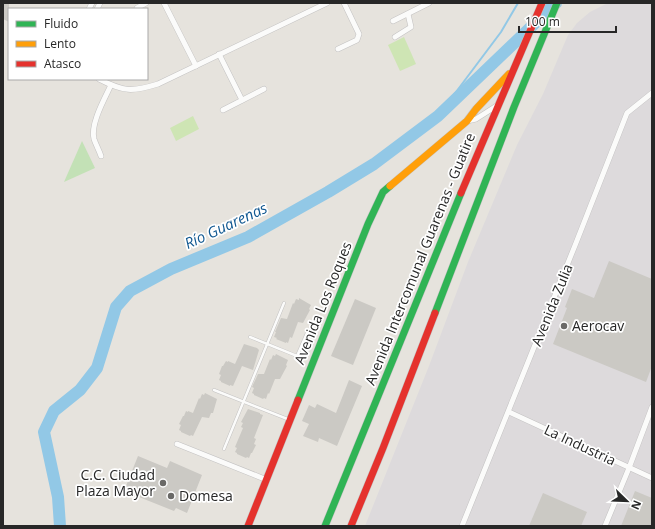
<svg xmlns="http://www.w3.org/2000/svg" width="655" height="529" viewBox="0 0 655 529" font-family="'Open Sans',sans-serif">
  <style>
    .industrial { fill: #dddadc }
    .green { fill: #c3e1b6 }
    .pitch { fill: #cee5b4 }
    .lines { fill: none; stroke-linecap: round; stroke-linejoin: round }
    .stream { stroke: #92c8e6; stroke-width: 2 }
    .river { stroke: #92c8e6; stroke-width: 12 }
    .building { fill: #cbc9c4 }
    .lane-casing { stroke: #c3c2c2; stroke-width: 3.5 }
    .street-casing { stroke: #c3c2c2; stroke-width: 6 }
    .fast-casing { stroke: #c3c2c2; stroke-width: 8 }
    .slow-casing { stroke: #c3c2c2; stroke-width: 8 }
    .jam-casing { stroke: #c3c2c2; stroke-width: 8 }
    .lane { stroke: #fbfbfa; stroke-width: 2.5 }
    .street { stroke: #fbfbfa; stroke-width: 5 }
    .fast { stroke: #30b455; stroke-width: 7 }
    .slow { stroke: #ff9f0a; stroke-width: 7 }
    .jam { stroke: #e5322d; stroke-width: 7 }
    .poi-dot { fill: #6a6967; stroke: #fff; stroke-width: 1.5 }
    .labels { text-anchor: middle; stroke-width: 3.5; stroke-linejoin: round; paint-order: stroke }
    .street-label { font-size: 14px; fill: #272727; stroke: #fff }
    .poi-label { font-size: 14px; fill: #272727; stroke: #fff; text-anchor: start }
    .water-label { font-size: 15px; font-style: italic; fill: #115891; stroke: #fff }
  </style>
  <rect width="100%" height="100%" fill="#e6e3dd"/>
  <polygon class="industrial" points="608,3 652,3 652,526 365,526 429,366 468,262 517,145 543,94 568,35 577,23 590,12"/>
  <polygon class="green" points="82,141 95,168 64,182"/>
  <g class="pitch">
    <polygon points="404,37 416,64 400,71 388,45"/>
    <polygon points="193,116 199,129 176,141 170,128"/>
  </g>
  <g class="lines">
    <polyline class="stream" points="438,116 501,32 518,3"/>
    <polyline class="river" points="60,526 58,497 44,432 54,411 80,390 97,368 116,307 130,291 171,269 248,237 328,192 374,164 438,116 556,3"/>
  </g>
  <g class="building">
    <polygon points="3,3 9,3 9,22 3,19"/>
    <polygon points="609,261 652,279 652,366 646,382 553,344 567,308 565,307 572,289 594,298"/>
    <polygon points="299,298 311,305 309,309 310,310 303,323 298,322 292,338 290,337 288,343 286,342 286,343 276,339 277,338 274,337 276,332 275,332 281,318 287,319 293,303 294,304 296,299 299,300"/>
    <polygon points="355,299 376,308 353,365 331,356"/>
    <polygon points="244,344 257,348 259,350 253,370 242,366 233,386 230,385 230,386 221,382 221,381 219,380 221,375 219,374 222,366 223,366 226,361 228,362 228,361 235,364"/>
    <polygon points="276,354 288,360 286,365 287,366 280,379 275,379 269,394 268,393 266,399 264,398 263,399 254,395 254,394 252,393 254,388 252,387 258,374 264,374 270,359 271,360 273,355 275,356"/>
    <polygon points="349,380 362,386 337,446 319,438 318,442 303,436 309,424 302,421 309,405 315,408 317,404 336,413"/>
    <polygon points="205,393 217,399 213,413 211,413 209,418 202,417 193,436 191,435 190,436 181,432 181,431 179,430 181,425 179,424 183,416 184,416 186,411 188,412 188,411 193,413 199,398 200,399 202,394 204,395"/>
    <polygon points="248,409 260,413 260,414 263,415 254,438 256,439 254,444 256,445 252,453 251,453 249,458 247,457 246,458 237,454 237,453 235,452 237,448 235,447 243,428 241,427 243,423 241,422"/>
    <polygon points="138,456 167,468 170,461 202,475 187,513 176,508 174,511 124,491"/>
    <polygon points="635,491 652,498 652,526 621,526"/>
    <polygon points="543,493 587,512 581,526 529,526"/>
  </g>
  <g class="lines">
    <defs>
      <g id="lane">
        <polyline points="250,337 297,356 307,333"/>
        <polyline points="214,390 290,420"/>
        <polyline points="224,449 284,303"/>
      </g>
      <g id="street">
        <polyline points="164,3 196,66"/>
        <polyline points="137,8 146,3"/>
        <polyline points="89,9 92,3"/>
        <polyline points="97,9 100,3"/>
        <polyline points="393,21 429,3"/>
        <polyline points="395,37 411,27 408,14"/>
        <polyline points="338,49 357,40 359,34 344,3"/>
        <polyline points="219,54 242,100"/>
        <path d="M99,79C124,92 132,92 158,84L327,3"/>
        <polyline points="223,110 264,89"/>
        <polyline points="467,121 476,119 498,105"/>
        <path d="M101,156C99,150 96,145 94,139C90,124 105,98 111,85"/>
        <polyline points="509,412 652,478"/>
        <polyline points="177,444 267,480"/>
        <polyline points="462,526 576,243 627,113 652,93"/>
        <polyline points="605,526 629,468 652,407"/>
      </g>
      <g id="fast">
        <polyline points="435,313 514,107 557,3"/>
        <polyline points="298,400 368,224 383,192 390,186"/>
        <polyline points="325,526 461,193"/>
      </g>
      <polyline id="slow" points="390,186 467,121 476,109 509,74"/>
      <g id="jam">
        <polyline points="461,193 542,3"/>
        <polyline points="248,526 298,400"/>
        <polyline points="351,526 383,448 435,313"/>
      </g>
    </defs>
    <use href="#lane" class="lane-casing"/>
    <use href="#street" class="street-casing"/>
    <use href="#fast" class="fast-casing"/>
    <use href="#slow" class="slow-casing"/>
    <use href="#jam" class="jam-casing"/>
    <use href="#lane" class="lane"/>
    <use href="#street" class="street"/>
    <use href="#fast" class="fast"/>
    <use href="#slow" class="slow"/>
    <use href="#jam" class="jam"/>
  </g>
  <g class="poi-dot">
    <circle cx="564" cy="326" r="4"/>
    <circle cx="163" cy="483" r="4"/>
    <circle cx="171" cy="496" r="4"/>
  </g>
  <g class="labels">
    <g class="street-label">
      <text transform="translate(420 259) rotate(-68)" y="5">Avenida Intercomunal Guarenas - Guatire</text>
      <text transform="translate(323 303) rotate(-68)" y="5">Avenida Los Roques</text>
      <text transform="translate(552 305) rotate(-68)" y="5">Avenida Zulia</text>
      <text transform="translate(580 445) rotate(25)" y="5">La Industria</text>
    </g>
    <g class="poi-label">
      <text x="572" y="331">Aerocav</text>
      <text x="155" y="480" text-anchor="end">C.C. Ciudad<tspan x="155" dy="16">Plaza Mayor</tspan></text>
      <text x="179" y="501">Domesa</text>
    </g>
    <g class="water-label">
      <text transform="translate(226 226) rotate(-25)" y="5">Río Guarenas</text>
    </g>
  </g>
  <rect width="655" height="529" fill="none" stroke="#272727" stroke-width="8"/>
  <rect x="8" y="8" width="140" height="72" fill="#ffffff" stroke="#a9a9a9"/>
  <rect x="16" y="21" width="20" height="6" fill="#30b455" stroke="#a9a9a9"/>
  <text x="44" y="28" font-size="12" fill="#272727">Fluido</text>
  <rect x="16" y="41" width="20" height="6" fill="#ff9f0a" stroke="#a9a9a9"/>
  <text x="44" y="48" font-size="12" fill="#272727">Lento</text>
  <rect x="16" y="61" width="20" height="6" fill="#e5322d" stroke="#a9a9a9"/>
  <text x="44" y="68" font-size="12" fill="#272727">Atasco</text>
  <g transform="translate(627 501) rotate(113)" stroke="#ffffff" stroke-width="3" paint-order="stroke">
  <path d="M0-3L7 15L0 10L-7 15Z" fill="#272727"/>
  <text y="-6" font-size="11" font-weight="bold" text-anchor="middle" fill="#272727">N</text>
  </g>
  <path d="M519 26v6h97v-6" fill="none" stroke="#272727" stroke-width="2"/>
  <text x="525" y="26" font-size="12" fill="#272727" stroke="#ffffff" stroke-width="3" paint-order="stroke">100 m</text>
</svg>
